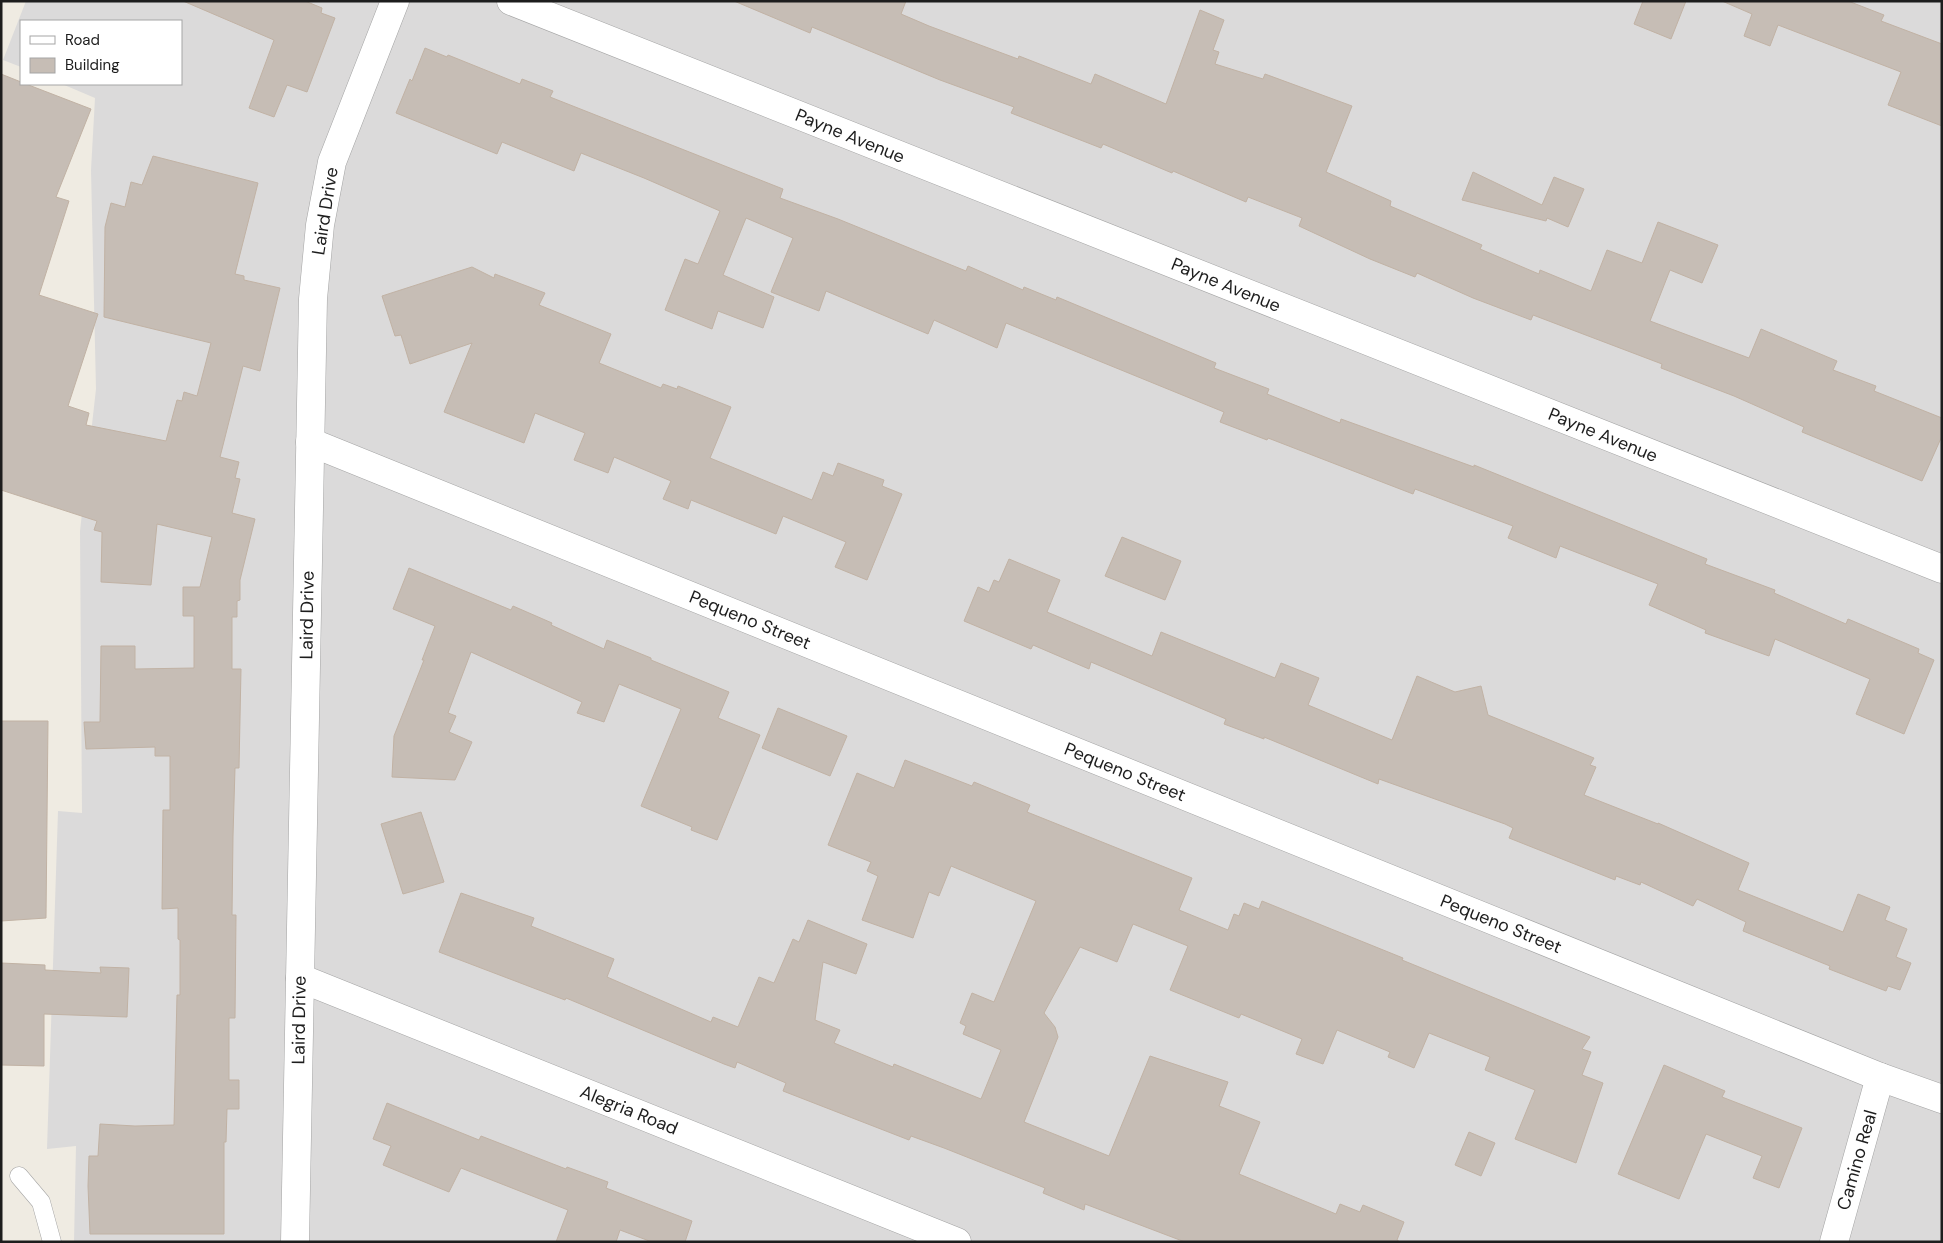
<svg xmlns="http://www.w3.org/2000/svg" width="1943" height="1243" viewBox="0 0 1943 1243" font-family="'DM Sans',sans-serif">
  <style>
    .residential { fill: #dbdada }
    .building { fill: #c6bdb5; stroke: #c1b2a4 }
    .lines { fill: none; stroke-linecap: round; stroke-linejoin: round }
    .lane-casing { stroke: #a4a4a4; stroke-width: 19 }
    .street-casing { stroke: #a4a4a4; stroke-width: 29 }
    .lane { stroke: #fff; stroke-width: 18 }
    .street { stroke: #fff; stroke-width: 28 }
    .labels { text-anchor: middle; stroke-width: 4.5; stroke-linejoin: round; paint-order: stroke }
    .street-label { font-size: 18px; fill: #1d1d1d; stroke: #fff }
  </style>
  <rect width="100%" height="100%" fill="#efebe2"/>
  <polygon class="residential" points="26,1 1942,1 1942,1242 74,1242 76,1146 47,1149 58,811 82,813 80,531 96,389 91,170 95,98 62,84 181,84 181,21 21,21 21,67 3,60"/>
  <g class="building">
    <polygon points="183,1 305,1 322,8 321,13 335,18 307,92 287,85 274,117 249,108 274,40"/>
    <polygon points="734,1 906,1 901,14 929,26 1018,59 1019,56 1091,84 1095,74 1166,104 1200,10 1224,20 1213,50 1219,52 1215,64 1263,79 1265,74 1352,106 1326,172 1391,201 1390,206 1482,245 1480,249 1539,274 1540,270 1591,291 1607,250 1642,263 1658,222 1718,245 1702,283 1670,270 1650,321 1749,358 1761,329 1837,361 1833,370 1876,386 1874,391 1942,418 1942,436 1922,481 1802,432 1804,427 1734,396 1661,368 1662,364 1533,315 1531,320 1473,298 1417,273 1415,277 1370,259 1299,226 1302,218 1248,197 1246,202 1173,171 1172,173 1103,144 1101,148 1011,113 1014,107 940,80 812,27 810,33"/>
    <polygon points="1643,1 1686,1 1671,39 1634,24"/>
    <polygon points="1722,1 1848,1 1884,15 1881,21 1942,44 1942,126 1888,105 1901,72 1778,25 1770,46 1744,36 1752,14"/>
    <polygon points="425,48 447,57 448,55 520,84 522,79 553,91 550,97 783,189 780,198 838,219 966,271 968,266 1023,290 1024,287 1056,300 1057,297 1216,363 1214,368 1269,389 1267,394 1282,400 1340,423 1341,419 1474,467 1474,465 1707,559 1705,564 1775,590 1774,593 1846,624 1848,619 1919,649 1918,653 1934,660 1904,734 1856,714 1870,679 1775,639 1769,656 1705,633 1706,630 1649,605 1658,584 1560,546 1556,558 1508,538 1513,526 1415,489 1413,494 1268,438 1267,440 1220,422 1224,412 1006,323 997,348 934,320 928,334 826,291 819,311 771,292 793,238 746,218 723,275 774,297 763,328 718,311 712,329 665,310 685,259 698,264 720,211 644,178 581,153 574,171 502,142 497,154 396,113 410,79 412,81"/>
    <polygon points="1,74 21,82 21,84 26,84 91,109 56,197 69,201 39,295 98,314 68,406 89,413 86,425 166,441 177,400 182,401 184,392 197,396 211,343 104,317 105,227 111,203 125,207 131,182 142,185 153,156 258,183 235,274 244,276 244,280 280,288 260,371 243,366 220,457 239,462 235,478 240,479 232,513 255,519 240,580 240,600 237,601 237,617 232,617 232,669 241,669 239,768 235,768 233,836 232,915 236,915 235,1018 229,1018 229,1080 239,1080 239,1109 227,1109 226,1142 224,1142 224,1234 90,1234 88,1186 89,1156 98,1156 100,1124 135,1126 174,1125 177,995 180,995 180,940 178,939 178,908 162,909 163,810 170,810 170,756 155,756 155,747 86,749 84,722 100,722 101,646 135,646 135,669 194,668 194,616 183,616 183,587 200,587 212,537 157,524 151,585 101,582 102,532 94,530 97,521 1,490"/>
    <polygon points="1473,172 1542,205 1554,177 1584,189 1568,227 1547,218 1546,221 1462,200"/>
    <polygon points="472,267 494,278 495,274 545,293 539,305 611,334 599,363 661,388 663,384 677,389 678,386 731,407 710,458 812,500 823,472 833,476 838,463 884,480 882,486 902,494 867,580 835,567 846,542 783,516 776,534 691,500 688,509 663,499 671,481 614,457 608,473 574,460 585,433 535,413 524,443 444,412 472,343 410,364 401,335 395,336 382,296"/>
    <polygon points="1122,537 1181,561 1165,600 1105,576"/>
    <polygon points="1009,559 1060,580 1047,612 1152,656 1161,632 1275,678 1281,663 1319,678 1308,705 1392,740 1417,676 1455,692 1481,686 1488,715 1594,758 1590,765 1596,767 1584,795 1658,824 1658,823 1749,863 1738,890 1843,932 1858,894 1890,907 1885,920 1907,929 1896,957 1911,963 1900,990 1888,986 1886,991 1829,969 1830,966 1743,931 1746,922 1697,899 1693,906 1641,882 1640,885 1616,876 1615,880 1509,838 1513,828 1505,824 1379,779 1378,784 1264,737 1264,739 1224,724 1226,719 1091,662 1089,669 1033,645 1031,649 964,621 978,587 989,592 994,580 999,582"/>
    <polygon points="409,568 511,610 513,606 552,623 551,625 604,649 607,640 651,658 651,660 729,692 718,718 760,735 717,840 691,830 692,827 641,806 681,709 619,684 604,722 577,713 582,702 471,652 448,713 456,716 449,732 472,742 455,780 392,777 394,736 424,660 422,660 435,626 393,609"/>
    <polygon points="778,708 847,736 830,776 762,748"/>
    <polygon points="1,721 48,721 46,918 1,921"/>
    <polygon points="905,760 972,786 974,782 1030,805 1027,812 1192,878 1179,910 1228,930 1234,914 1239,916 1244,903 1259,909 1262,901 1403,958 1402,960 1590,1037 1582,1049 1591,1052 1582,1075 1603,1083 1576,1163 1515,1139 1535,1090 1485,1070 1490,1057 1429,1033 1414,1068 1388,1057 1390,1052 1337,1030 1323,1064 1296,1054 1302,1039 1241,1014 1239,1018 1170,990 1188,946 1133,924 1117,962 1080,947 1044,1013 1055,1027 1058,1037 1024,1122 1109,1156 1150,1056 1228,1082 1219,1106 1260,1122 1239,1174 1336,1214 1340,1204 1360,1212 1363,1205 1404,1222 1397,1240 1400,1242 1185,1242 1085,1204 1084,1210 1043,1193 1045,1188 944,1148 911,1136 909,1140 783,1091 786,1083 737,1062 735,1068 724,1064 566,998 565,1000 439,952 461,893 534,918 531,926 614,959 607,977 711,1022 713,1017 738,1027 759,977 774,983 793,939 799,942 808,920 867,944 856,974 823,962 815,1020 840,1030 834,1043 893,1067 894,1064 981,1099 1001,1050 963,1034 966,1026 960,1023 972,993 994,1002 1036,901 951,866 939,896 929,892 913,938 862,920 878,876 867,871 871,862 828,845 857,773 894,788"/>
    <polygon points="421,812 444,882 403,894 381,824"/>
    <polygon points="1,963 45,965 45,970 101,973 100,967 129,968 127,1017 44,1014 44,1066 1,1065"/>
    <polygon points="1664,1065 1725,1091 1722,1097 1802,1128 1779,1188 1753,1178 1762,1156 1706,1134 1679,1199 1618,1174"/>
    <polygon points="387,1103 479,1140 481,1136 566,1169 567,1167 608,1182 606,1188 692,1221 685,1242 652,1242 620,1230 616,1242 556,1242 568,1210 461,1168 449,1192 383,1165 391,1146 373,1139"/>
    <polygon points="1469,1132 1495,1143 1481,1176 1455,1165"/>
  </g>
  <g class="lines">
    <defs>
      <polyline id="lane" points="19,1176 41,1202 52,1242"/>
      <g id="street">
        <polyline points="511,1 1942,569"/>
        <polyline points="310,442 1880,1077 1942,1099"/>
        <polyline points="300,978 957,1242"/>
        <polyline points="295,1242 313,299 320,225 332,162 395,1"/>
        <polyline points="1834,1242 1880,1077"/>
      </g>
    </defs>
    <use href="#lane" class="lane-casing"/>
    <use href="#street" class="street-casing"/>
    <use href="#lane" class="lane"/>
    <use href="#street" class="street"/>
  </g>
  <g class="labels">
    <g class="street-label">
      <text transform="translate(850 136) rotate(22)" y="6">Payne Avenue</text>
      <text transform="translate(325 211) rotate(-81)" y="6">Laird Drive</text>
      <text transform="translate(1226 285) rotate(22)" y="6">Payne Avenue</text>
      <text transform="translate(1603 435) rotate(22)" y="6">Payne Avenue</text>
      <text transform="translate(307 615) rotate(-89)" y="6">Laird Drive</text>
      <text transform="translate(750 620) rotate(22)" y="6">Pequeno Street</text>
      <text transform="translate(1125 772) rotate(22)" y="6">Pequeno Street</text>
      <text transform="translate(1501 924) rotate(22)" y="6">Pequeno Street</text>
      <text transform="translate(299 1020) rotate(-89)" y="6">Laird Drive</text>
      <text transform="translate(629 1110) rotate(22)" y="6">Alegria Road</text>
      <text transform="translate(1857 1160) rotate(-74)" y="6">Camino Real</text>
    </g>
  </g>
  <rect width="1943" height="1243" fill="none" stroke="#1d1d1d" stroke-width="5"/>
  <rect x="20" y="20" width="162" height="65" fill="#ffffff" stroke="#a5a5a5"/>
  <rect x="30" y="36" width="25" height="8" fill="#ffffff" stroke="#a5a5a5"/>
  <text x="65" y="45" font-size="15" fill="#1d1d1d">Road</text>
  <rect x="30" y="58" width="25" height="15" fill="#c6bdb5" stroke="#a5a5a5"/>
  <text x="65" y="70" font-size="15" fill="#1d1d1d">Building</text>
</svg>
